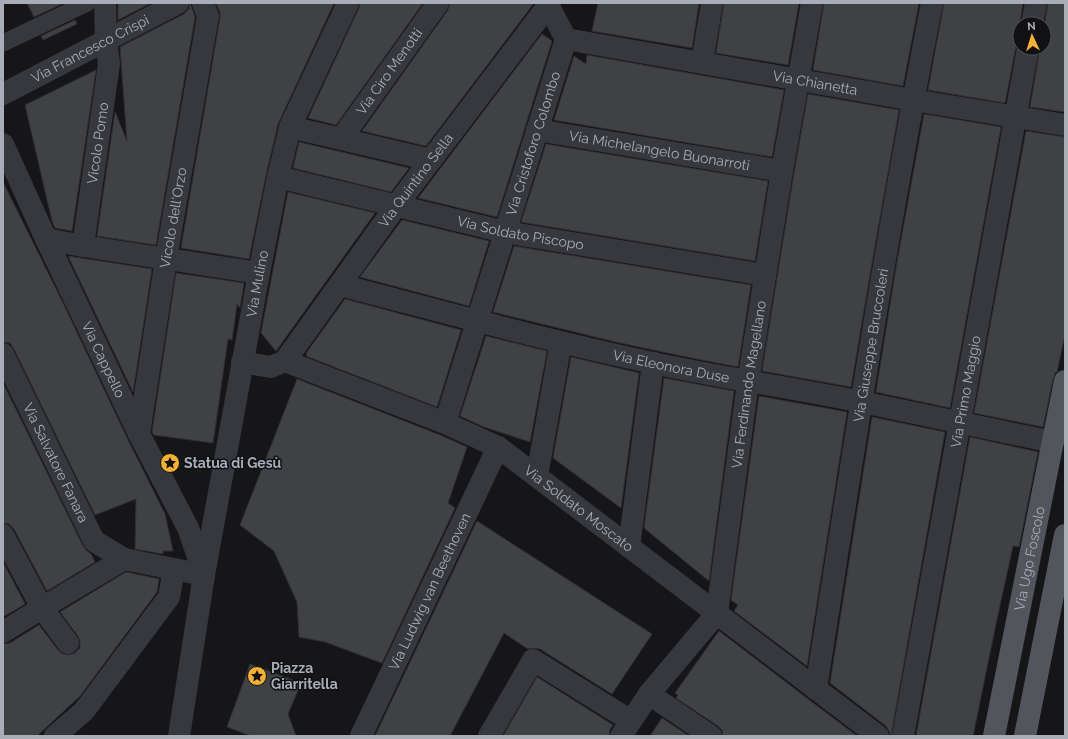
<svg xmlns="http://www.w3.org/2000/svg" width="1068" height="739" viewBox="0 0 1068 739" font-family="Raleway,sans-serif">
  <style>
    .building { fill: #404145; stroke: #303034 }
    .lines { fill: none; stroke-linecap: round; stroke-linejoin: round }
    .service { stroke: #37383d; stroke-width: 17 }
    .minor { stroke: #37383d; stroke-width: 22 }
    .primary { stroke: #53555c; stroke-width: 22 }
    .labels { text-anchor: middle; stroke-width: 3; stroke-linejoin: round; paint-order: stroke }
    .street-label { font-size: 14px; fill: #a8adb8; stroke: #111113 }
    .poi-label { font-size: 14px; font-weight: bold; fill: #a8adb8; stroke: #111113; text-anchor: start }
  </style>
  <rect width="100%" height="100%" fill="#161618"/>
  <g class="building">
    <polygon points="27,3 64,3 34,17"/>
    <polygon points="118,3 151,3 118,20"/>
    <polygon points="190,3 195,17 156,245 97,236 115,112 127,141 120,47 184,14 189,9"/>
    <polygon points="216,3 334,3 278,124 266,175 249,259 181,248 220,18 220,12"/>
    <polygon points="360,3 423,3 336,125 308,118 359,8"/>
    <polygon points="450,3 534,3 426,146 362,131 448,10"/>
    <polygon points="598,3 699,3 692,48 592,31"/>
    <polygon points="724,3 799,3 788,65 716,53"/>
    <polygon points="824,3 919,3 903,86 813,70"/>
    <polygon points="944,3 1023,3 1020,22 1020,39 1016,46 1005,103 928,90"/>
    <polygon points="1048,3 1065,3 1065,112 1030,107 1040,48 1044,48 1044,27"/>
    <polygon points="75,20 77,24 43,40 41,36"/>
    <polygon points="542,34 552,41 497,217 418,198"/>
    <polygon points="587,55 784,90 772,157 554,120 574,56 586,64"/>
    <polygon points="96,70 72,231 55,228 52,221 25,105"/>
    <polygon points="808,94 899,110 873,257 851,387 762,371 794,173"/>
    <polygon points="924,114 1001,127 950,408 876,392 897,262"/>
    <polygon points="1026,131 1065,137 1065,334 1057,372 1055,373 1053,379 1043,427 974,413"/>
    <polygon points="299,142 409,168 391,192 293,168"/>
    <polygon points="546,144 768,181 755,261 521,222"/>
    <polygon points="3,182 62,301 128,440 165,514 173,551 163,551 163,554 135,549 136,499 95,515 14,349 10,343 3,342"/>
    <polygon points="288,192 375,213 276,351 261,333"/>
    <polygon points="402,220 489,241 469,306 360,277"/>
    <polygon points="514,246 751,285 738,367 682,356 616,342 493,312"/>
    <polygon points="68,256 152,269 133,392"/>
    <polygon points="176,273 244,283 240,308 237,304 232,340 228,339 213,443 154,435 152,432"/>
    <polygon points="345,299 461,330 437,407 306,356 307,352"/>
    <polygon points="486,336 547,351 530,442 484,427 460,416"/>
    <polygon points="571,357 639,373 621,508 553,458"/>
    <polygon points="664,378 734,391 709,581 644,528"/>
    <polygon points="297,379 440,435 467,447 448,503 455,508 382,663 325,642 299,637 297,602 274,551 240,525"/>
    <polygon points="3,383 83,546 87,551 91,554 95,562 47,591 14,529 9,524 3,523"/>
    <polygon points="759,396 847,412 807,666 734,611 738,605 731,600"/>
    <polygon points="872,417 945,432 891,736 889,731 886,726 830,683"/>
    <polygon points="970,437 1038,452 1019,547 1013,546 997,619 973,736 916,736"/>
    <polygon points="477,521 652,634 612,694 540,649 534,648 528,649 504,633 450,736 375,736"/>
    <polygon points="3,562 25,604 3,617"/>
    <polygon points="126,572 159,579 157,592 80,696 37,736 3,736 3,644 10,643 39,625 58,650 63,654 69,655 75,653 80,648 80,641 78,636 60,612"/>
    <polygon points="719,631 808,699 857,736 723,736 722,730 718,726 676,698 678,695 675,693"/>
    <polygon points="250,664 301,683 288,714 296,736 251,736 227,727"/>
    <polygon points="537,677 613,725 610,729 609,736 503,736"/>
    <polygon points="662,718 689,736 650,736"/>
  </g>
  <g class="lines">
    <polyline class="service" points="3,43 87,3"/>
    <g class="minor">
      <polyline points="1032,24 1036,3"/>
      <path id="s1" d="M566,39L913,100L1065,125"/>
      <polyline points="702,62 712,3"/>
      <path id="s2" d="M3,94L178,3"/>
      <polyline points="290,127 431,160"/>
      <path id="s3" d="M537,130L782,171"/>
      <path id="s4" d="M341,139L438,3"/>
      <path id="s5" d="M3,144L46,239L139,434L188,528L204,574"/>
      <path id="s6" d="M278,177L505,232L765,275"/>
      <polyline points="46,239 83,246 259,273"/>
      <path id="s7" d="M83,246L109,64L106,41L105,3"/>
      <path id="s8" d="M340,285C444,312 548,341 653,363C723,378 793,388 862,402C926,415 989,429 1053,442"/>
      <path id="s9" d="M3,354L94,541L124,559"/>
      <path id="s10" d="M285,361L396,206L550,3"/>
      <path id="s11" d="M242,362L271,367L285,361L445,423L498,447L878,736"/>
      <path id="s12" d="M445,423L566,39L547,3"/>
      <path id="s13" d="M139,434L166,259L208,16L203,3"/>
      <polyline points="537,476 561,342"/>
      <polyline points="3,535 42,608 68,643"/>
      <polyline points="629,547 653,363"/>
      <polyline points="3,632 42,608 124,559 204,575"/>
      <path id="s14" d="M816,689C852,460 887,230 932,3"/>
      <polyline points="649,694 711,736"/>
      <polyline points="55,736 84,711 169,597 174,569"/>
      <path id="s15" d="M179,736L204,575L259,273L278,177L290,127L348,3"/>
      <path id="s16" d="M361,736L498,447"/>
      <polyline points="489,736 533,660 631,721"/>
      <path id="s17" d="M621,736L649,694L717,613L748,382L782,171L812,3"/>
      <path id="s18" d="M903,736L1028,48"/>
    </g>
    <g class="primary">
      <path id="s19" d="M994,736L1065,381"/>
      <polyline points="1025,736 1065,535"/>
    </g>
  </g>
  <defs>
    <symbol id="sight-disc" viewBox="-11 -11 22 22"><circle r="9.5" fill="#f2b134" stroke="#111113"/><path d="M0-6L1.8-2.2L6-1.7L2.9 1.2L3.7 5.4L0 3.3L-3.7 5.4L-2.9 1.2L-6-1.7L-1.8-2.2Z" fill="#111"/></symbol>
  </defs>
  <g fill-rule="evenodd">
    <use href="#sight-disc" x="159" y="452" width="22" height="22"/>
    <use href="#sight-disc" x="246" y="665" width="22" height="22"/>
  </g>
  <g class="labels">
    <g class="street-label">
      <text dy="5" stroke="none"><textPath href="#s2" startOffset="98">Via Francesco Crispi</textPath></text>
      <text dy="5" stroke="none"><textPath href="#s4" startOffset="83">Via Ciro Menotti</textPath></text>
      <text dy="5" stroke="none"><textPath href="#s1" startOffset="253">Via Chianetta</textPath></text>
      <text dy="5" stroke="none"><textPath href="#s7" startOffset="104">Vicolo Pomo</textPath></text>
      <text dy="5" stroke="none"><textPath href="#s12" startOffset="293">Via Cristoforo Colombo</textPath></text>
      <text dy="5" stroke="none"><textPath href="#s3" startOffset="124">Via Michelangelo Buonarroti</textPath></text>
      <text dy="5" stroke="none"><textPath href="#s10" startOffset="223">Via Quintino Sella</textPath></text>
      <text dy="5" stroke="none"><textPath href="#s13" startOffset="219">Vicolo dell'Orzo</textPath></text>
      <text dy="5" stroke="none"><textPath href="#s6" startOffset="249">Via Soldato Piscopo</textPath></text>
      <text dy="5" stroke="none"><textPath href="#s15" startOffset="459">Via Mulino</textPath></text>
      <text dy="5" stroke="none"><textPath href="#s14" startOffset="348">Via Giuseppe Bruccoleri</textPath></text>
      <text dy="5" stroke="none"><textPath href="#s5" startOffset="238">Via Cappello</textPath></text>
      <text dy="5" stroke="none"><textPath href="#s8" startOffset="341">Via Eleonora Duse</textPath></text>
      <text dy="5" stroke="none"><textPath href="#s17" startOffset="387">Via Ferdinando Magellano</textPath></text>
      <text dy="5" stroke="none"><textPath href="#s18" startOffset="350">Via Primo Maggio</textPath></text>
      <text dy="5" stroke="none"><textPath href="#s9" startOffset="121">Via Salvatore Fanara</textPath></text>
      <text dy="5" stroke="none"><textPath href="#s11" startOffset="376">Via Soldato Moscato</textPath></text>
      <text dy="5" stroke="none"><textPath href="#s19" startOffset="181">Via Ugo Foscolo</textPath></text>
      <text dy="5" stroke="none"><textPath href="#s16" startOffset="160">Via Ludwig van Beethoven</textPath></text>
    </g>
    <g class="poi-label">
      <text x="184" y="468">Statua di Gesù</text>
      <text x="271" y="673">Piazza<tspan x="271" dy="16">Giarritella</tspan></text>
    </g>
  </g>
  <rect width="1068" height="739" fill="none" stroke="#a8adb8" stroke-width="8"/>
  <g transform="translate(1032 36) rotate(356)"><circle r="19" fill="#111113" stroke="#4d4f55"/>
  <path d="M0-3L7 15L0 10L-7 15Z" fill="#f2b134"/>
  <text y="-6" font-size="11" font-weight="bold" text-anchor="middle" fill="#a8adb8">N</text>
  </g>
</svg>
